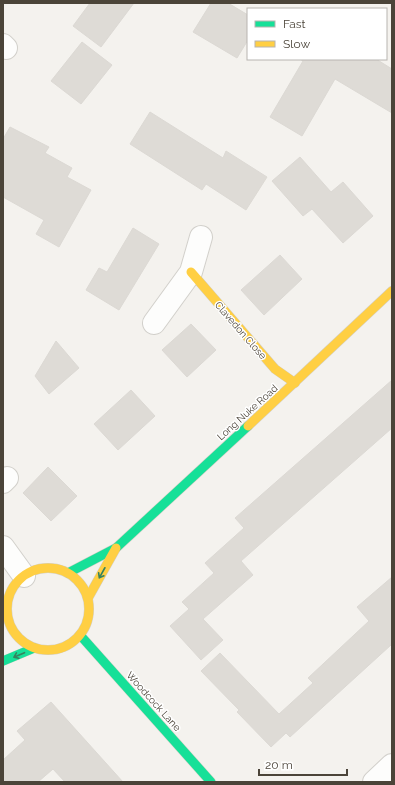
<svg xmlns="http://www.w3.org/2000/svg" width="395" height="785" viewBox="0 0 395 785" font-family="Raleway,sans-serif">
  <style>
    .building { fill: #dedbd6; stroke: #dcd9d4 }
    .lines { fill: none; stroke-linecap: round; stroke-linejoin: round }
    .street-casing { stroke: #d2d0cb; stroke-width: 24 }
    .fast-casing { stroke: #d3cfc5; stroke-width: 10 }
    .slow-casing { stroke: #d3cfc5; stroke-width: 10 }
    .street { stroke: #fdfdfc; stroke-width: 22 }
    .fast { stroke: #16e098; stroke-width: 9 }
    .slow { stroke: #ffcf43; stroke-width: 9 }
    .oneway { stroke: #36825f }
    .labels { text-anchor: middle; stroke-width: 3; stroke-linejoin: round; paint-order: stroke }
    .street-label { font-size: 10px; fill: #4b4439; stroke: #fff }
  </style>
  <rect width="100%" height="100%" fill="#f4f2ee"/>
  <g class="building">
    <polygon points="90,3 134,3 101,47 73,26"/>
    <polygon points="211,3 228,3 248,15 248,40 237,58 193,32"/>
    <polygon points="82,42 112,65 81,104 51,81"/>
    <polygon points="300,59 376,59 392,69 392,113 335,79 302,136 270,117 303,61"/>
    <polygon points="150,112 223,158 226,151 267,177 246,210 206,184 202,190 130,144"/>
    <polygon points="10,127 49,147 45,153 72,168 67,177 91,190 59,247 36,234 44,220 3,197 3,139"/>
    <polygon points="300,157 331,192 343,182 373,216 343,243 312,209 303,216 272,181"/>
    <polygon points="133,228 159,244 119,310 86,290 99,268 107,272"/>
    <polygon points="280,255 302,279 264,315 241,290"/>
    <polygon points="191,324 216,350 187,377 162,350"/>
    <polygon points="56,341 79,368 49,394 35,376"/>
    <polygon points="392,380 392,428 241,561 253,575 203,619 223,640 201,660 170,626 189,609 182,602 214,573 205,563 244,528 235,518"/>
    <polygon points="131,390 155,416 118,450 94,424"/>
    <polygon points="48,467 77,496 51,521 23,493"/>
    <polygon points="392,577 392,647 391,645 290,737 286,733 271,747 237,712 239,710 201,671 220,653 279,714 313,683 308,678 369,621 357,607"/>
    <polygon points="51,702 123,782 65,782 53,769 38,782 3,782 3,760 25,740 17,731"/>
  </g>
  <g class="lines">
    <defs>
      <g id="street">
        <polyline points="3,45 6,48"/>
        <polyline points="154,323 191,272 201,237"/>
        <polyline points="3,482 7,478"/>
        <polyline points="3,547 24,576"/>
        <polyline points="374,782 392,765"/>
      </g>
      <g id="fast">
        <polyline points="68,573 116,548 248,426"/>
        <polyline points="80,635 211,782"/>
        <polyline points="3,661 34,648"/>
      </g>
      <g id="slow">
        <polyline points="191,272 275,369 295,383"/>
        <polyline points="248,426 392,291"/>
        <circle cx="48" cy="609" r="41"/>
        <polyline points="88,598 116,548"/>
      </g>
    </defs>
    <use href="#street" class="street-casing"/>
    <use href="#fast" class="fast-casing"/>
    <use href="#slow" class="slow-casing"/>
    <use href="#street" class="street"/>
    <use href="#fast" class="fast"/>
    <use href="#slow" class="slow"/>
  </g>
  <defs><path id="oneway-shaft" d="M-6 0H5M1.5-3L5.5 0L1.5 3" fill="none" stroke-width="1.6" stroke-linecap="round" stroke-linejoin="round"/></defs>
  <g class="oneway">
    <use href="#oneway-shaft" transform="translate(102 573) rotate(119)"/>
    <use href="#oneway-shaft" transform="translate(19 655) rotate(157)"/>
  </g>
  <g class="labels">
    <g class="street-label">
      <text transform="translate(241 330) rotate(49)" y="4">Clavedon Close</text>
      <text transform="translate(247 412) rotate(-42)" y="4">Long Nuke Road</text>
      <text transform="translate(154 701) rotate(48)" y="4">Woodcock Lane</text>
    </g>
  </g>
  <rect width="395" height="785" fill="none" stroke="#4b4439" stroke-width="8"/>
  <rect x="247" y="8" width="140" height="52" fill="#ffffff" stroke="#b7b4b0"/>
  <rect x="255" y="21" width="20" height="6" fill="#16e098" stroke="#b7b4b0"/>
  <text x="283" y="28" font-size="12" fill="#4b4439">Fast</text>
  <rect x="255" y="41" width="20" height="6" fill="#ffcf43" stroke="#b7b4b0"/>
  <text x="283" y="48" font-size="12" fill="#4b4439">Slow</text>
  <path d="M259 769v6h88v-6" fill="none" stroke="#4b4439" stroke-width="2"/>
  <text x="265" y="769" font-size="12" fill="#4b4439" stroke="#ffffff" stroke-width="3" paint-order="stroke">20 m</text>
</svg>
